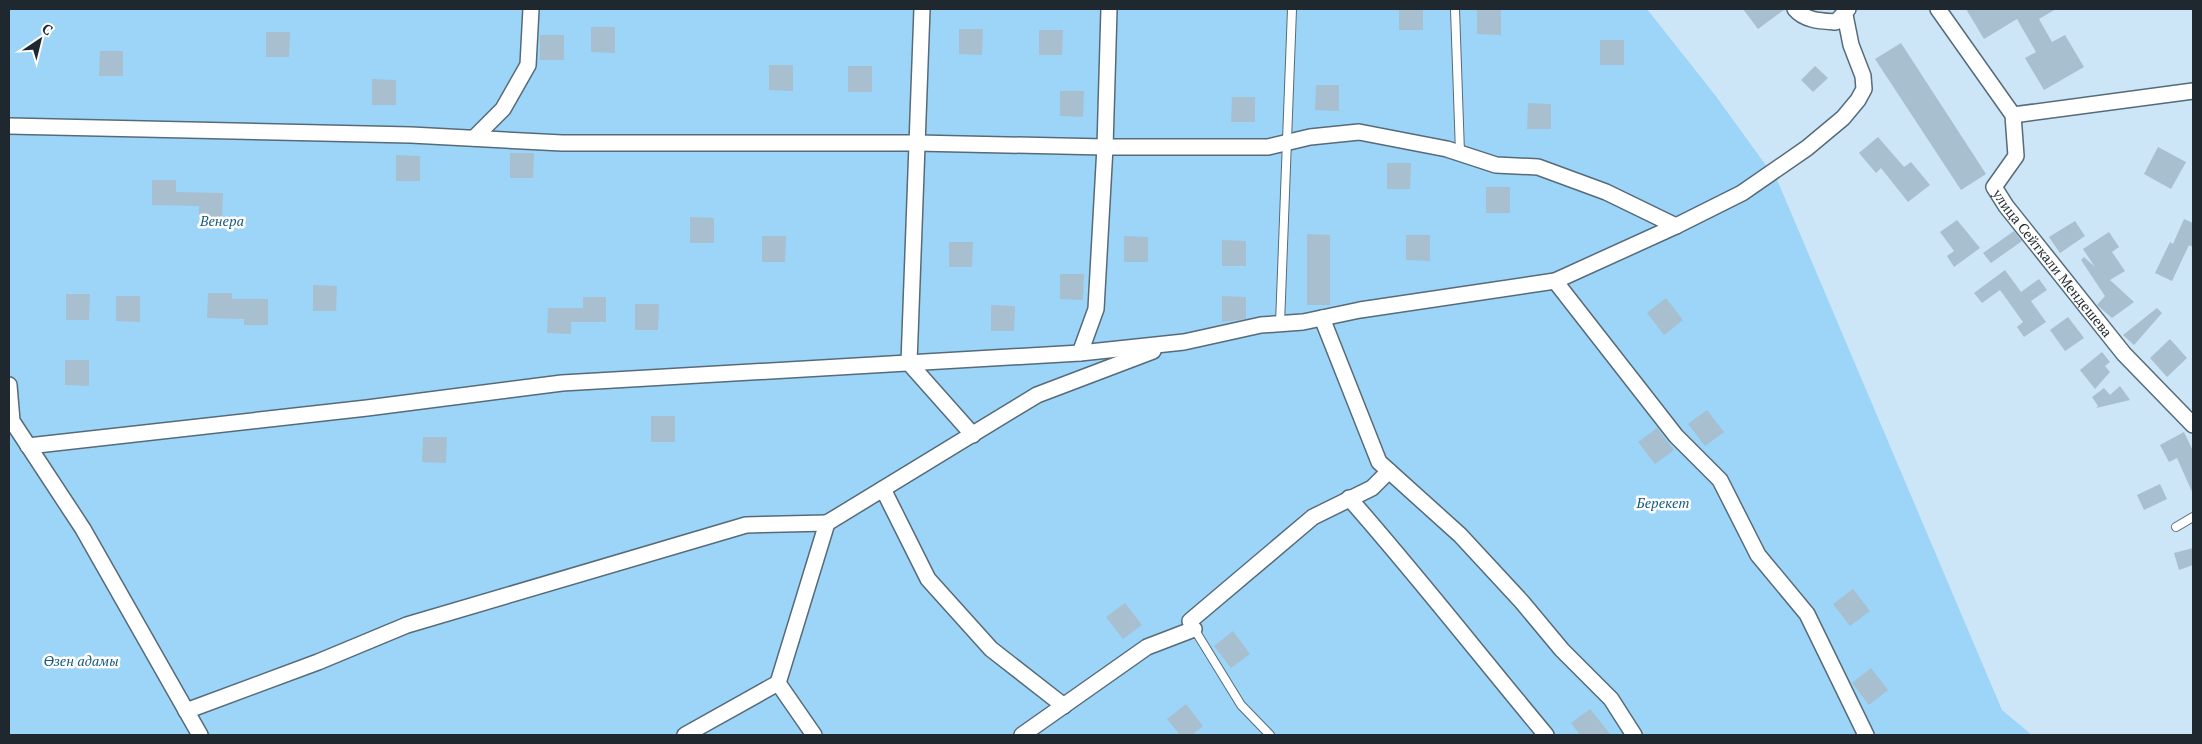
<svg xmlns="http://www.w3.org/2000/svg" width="2202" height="744" viewBox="0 0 2202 744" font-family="'PT Serif',serif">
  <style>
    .green { fill: #9dd5f9 }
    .building { fill: #a7bfcf }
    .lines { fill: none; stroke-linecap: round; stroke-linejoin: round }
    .lane-casing { stroke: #556b7a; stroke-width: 10 }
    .street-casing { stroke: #556b7a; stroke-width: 18 }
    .lane { stroke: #fff; stroke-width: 8 }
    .street { stroke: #fff; stroke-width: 15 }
    .labels { text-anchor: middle; stroke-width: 5; stroke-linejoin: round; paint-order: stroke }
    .park-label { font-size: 14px; font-style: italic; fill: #135a80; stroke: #fff }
    .street-label { font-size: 14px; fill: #1f282f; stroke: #fff }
  </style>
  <rect width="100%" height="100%" fill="#cde6f7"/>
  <polygon class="green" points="9,9 1647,9 1715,95 1778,182 2002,710 2032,735 9,735"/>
  <g class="building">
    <rect x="1399" y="9" width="24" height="21"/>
    <polygon points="1477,9 1501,9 1501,35 1477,34"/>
    <polygon points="1743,9 1785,9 1758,29"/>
    <polygon points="1966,9 2056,9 2039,19 2052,42 2065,35 2084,67 2044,90 2025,58 2036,52 2017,19 1984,39"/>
    <polygon points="591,27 615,27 615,53 591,52"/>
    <polygon points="959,29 983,29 982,55 959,54"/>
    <polygon points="1039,30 1063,30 1062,55 1039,55"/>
    <polygon points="266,32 290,32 289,57 266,57"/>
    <rect x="540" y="35" width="24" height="25"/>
    <rect x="1600" y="40" width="24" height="25"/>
    <polygon points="1901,43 1986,174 1961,190 1875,59"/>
    <polygon points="100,51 123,51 123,76 99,76"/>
    <polygon points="769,65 793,65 793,91 769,90"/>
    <rect x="848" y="66" width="24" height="26"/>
    <polygon points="1815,66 1828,78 1813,92 1801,80"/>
    <polygon points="372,79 396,80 396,105 372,105"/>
    <polygon points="1316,85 1339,85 1339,111 1315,110"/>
    <polygon points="1060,91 1084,91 1083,117 1060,116"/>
    <polygon points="1232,97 1255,97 1255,122 1231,122"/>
    <polygon points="1528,103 1551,104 1551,129 1527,129"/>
    <polygon points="1878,137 1904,167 1911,162 1930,185 1908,202 1881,168 1876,173 1859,153"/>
    <polygon points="2158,147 2186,162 2171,189 2144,174"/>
    <polygon points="510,153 534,153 533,178 510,178"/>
    <polygon points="396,155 420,156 420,181 396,181"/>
    <polygon points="1387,163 1411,163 1410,189 1387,189"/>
    <polygon points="152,180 176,180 176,192 223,193 222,218 199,218 199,206 152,205"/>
    <rect x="1486" y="187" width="24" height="26"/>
    <polygon points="690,217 714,218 714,243 690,243"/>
    <polygon points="2184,219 2193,223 2193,247 2189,245 2172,281 2155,273 2170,242 2173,244"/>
    <polygon points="1957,220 1980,248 1954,267 1947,256 1954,251 1940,232"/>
    <polygon points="2075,221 2085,236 2060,253 2049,237"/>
    <polygon points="2014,231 2022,241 1991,263 1983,253"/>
    <polygon points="2109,232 2119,247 2112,252 2125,271 2110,280 2134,302 2112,318 2097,305 2105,296 2081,260 2084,257 2095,267 2083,249"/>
    <polygon points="1307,234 1330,235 1330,305 1307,305"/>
    <polygon points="1406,235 1430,235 1430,261 1406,260"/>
    <polygon points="762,236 786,236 785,262 762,262"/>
    <polygon points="1124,236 1148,237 1148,262 1124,262"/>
    <polygon points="1222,240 1246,241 1246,266 1222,266"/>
    <polygon points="949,242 973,242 972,267 949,267"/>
    <polygon points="2005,270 2021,292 2039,279 2047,290 2031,301 2046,322 2024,337 2017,327 2023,322 2000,290 1982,303 1974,293"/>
    <polygon points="1060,274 1084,274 1083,300 1060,299"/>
    <polygon points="313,285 337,286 336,311 313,311"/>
    <polygon points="208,293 232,293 232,299 268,299 268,325 244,325 244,319 207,318"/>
    <polygon points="66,294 90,294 89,320 66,320"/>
    <polygon points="116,296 140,296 140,322 116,321"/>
    <polygon points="1222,296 1246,297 1246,319 1222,322"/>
    <polygon points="583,297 606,297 606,322 571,322 571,334 547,333 548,308 583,308"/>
    <polygon points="1666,298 1683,320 1664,335 1647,313"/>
    <polygon points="635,304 659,304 658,330 635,330"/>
    <polygon points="991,305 1015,306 1014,331 991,331"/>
    <polygon points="2157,308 2162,313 2134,345 2123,335"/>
    <polygon points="2068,317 2084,338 2065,351 2050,330"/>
    <polygon points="2170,339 2187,358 2167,377 2150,358"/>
    <polygon points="2102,352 2110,362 2105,366 2110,372 2095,389 2080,370"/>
    <polygon points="65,360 89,360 89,386 65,385"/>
    <polygon points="2120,386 2130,400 2096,408 2098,406 2092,397 2104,388 2110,395"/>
    <polygon points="1707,410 1724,432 1705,446 1688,424"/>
    <rect x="651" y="416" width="24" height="26"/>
    <polygon points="1657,428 1674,450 1655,464 1638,442"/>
    <polygon points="2184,432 2193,451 2193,494 2177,458 2169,462 2160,445"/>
    <polygon points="423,437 447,437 446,463 422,462"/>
    <polygon points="2160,484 2167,499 2144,510 2137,495"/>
    <polygon points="2193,548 2193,565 2179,570 2174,553"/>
    <polygon points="1853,589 1870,611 1850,626 1833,604"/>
    <polygon points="1125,603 1142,625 1123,639 1106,617"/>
    <polygon points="1233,631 1250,654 1231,668 1214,646"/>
    <polygon points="1871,668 1888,690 1869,705 1852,683"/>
    <polygon points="1186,704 1203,726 1192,735 1180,735 1167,719"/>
    <polygon points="1590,709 1611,735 1580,735 1571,723"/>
  </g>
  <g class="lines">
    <defs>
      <g id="lane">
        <polyline points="1455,9 1460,153"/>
        <polyline points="1280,324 1292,9"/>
        <polyline points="2176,527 2193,517"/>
        <polyline points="1193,627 1241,705 1270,735"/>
      </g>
      <g id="street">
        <polyline points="922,9 909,363 973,435"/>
        <path d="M1795,9C1805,21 1822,21 1836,22L1848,9"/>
        <path id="s1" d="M1938,9L2013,115L2016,156L1994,187L2006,206L2124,354L2193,425"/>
        <polyline points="2013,115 2193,91"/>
        <polyline points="9,126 411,135 562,143 917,143 1105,147 1268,147 1310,137 1359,132 1447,149 1496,165 1538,167 1606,192 1676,226"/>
        <polyline points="474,138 503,109 528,65 531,9"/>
        <polyline points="1555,281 1676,436 1720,480 1758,555 1807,614 1866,735"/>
        <polyline points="1322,318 1379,462 1460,535 1522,602 1562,650 1611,699 1634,735"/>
        <polyline points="1080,353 1096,309 1105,147 1109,9"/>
        <polyline points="9,385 12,421 83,529 200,735"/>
        <polyline points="28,446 367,408 562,383 1080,353 1184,342 1261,325 1303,322 1360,310 1555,281 1676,226 1742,193 1807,148 1843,118 1858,100 1864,89 1863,76 1851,45 1845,15"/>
        <polyline points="883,489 928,579 991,649 1064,706"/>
        <path d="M1349,498C1417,575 1480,656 1546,735"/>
        <polyline points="1190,621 1313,517 1372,488 1389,471"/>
        <polyline points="778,683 814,735"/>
        <polyline points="186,711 318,662 407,625 746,525 827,523"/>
        <polyline points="685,735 778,683 827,523 1037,395 1153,351"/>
        <polyline points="1022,735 1147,647 1194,629"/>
      </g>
    </defs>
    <use href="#lane" class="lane-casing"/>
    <use href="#street" class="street-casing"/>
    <use href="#lane" class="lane"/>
    <use href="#street" class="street"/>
  </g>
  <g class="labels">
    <g class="park-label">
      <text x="222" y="226">Венера</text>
      <text x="1663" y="508">Берекет</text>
      <text x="81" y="666">Өзен адамы</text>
    </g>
    <g class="street-label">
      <text dy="5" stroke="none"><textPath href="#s1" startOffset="305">улица Сейткали Мендешева</textPath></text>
    </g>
  </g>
  <rect width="2202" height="744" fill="none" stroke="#1f282f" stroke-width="20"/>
  <g transform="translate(40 40) rotate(35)" stroke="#ffffff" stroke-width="4" paint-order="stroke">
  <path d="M0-4L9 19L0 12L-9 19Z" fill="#1f282f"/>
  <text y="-8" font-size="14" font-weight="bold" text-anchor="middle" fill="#1f282f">С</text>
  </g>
</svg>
